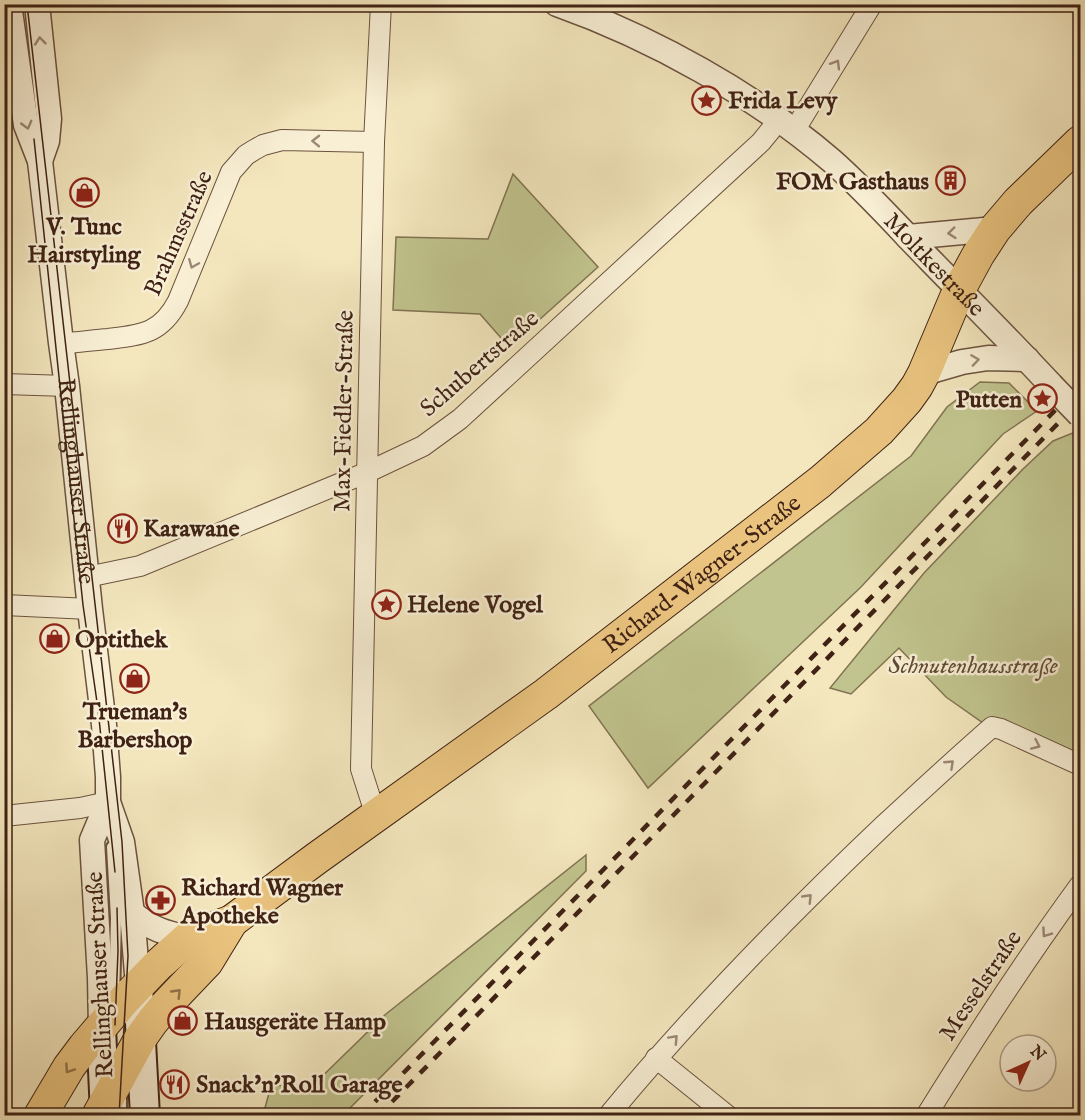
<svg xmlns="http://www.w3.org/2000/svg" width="1085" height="1120" viewBox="0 0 1085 1120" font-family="'IM FELL English',serif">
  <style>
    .green { fill: #c1c48e; stroke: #807352; stroke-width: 1.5 }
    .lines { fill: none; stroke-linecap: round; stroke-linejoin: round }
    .service-casing { stroke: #6c533f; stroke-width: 14 }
    .minor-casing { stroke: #6c533f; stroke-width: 22 }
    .tertiary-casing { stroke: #6c533f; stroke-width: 27 }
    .secondary-casing { stroke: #3f2215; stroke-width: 32 }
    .primary-casing { stroke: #3f2215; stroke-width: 34 }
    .service { stroke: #f8efd5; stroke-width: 10 }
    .minor { stroke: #f8efd5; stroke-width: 20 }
    .tertiary { stroke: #f8efd5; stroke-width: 24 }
    .secondary { stroke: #f8efd5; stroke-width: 28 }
    .primary { stroke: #eac47f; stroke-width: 32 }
    .tram { stroke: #3f2215; stroke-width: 1.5 }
    .rail { stroke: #3f2215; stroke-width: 4.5; stroke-dasharray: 10 10; stroke-linecap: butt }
    .tertiary-bridge-casing { stroke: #6c533f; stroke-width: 27; stroke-linecap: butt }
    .tertiary-bridge { stroke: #f8efd5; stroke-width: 24 }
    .oneway { stroke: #9c8875 }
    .oneway2 { stroke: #94734a }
    .labels { text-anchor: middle; stroke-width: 5; stroke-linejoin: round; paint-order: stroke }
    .poi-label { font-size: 24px; font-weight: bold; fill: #3f2215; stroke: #f8efd5; text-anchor: start }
    .street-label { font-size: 24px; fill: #3f2215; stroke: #f8efd5 }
    .park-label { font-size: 24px; font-style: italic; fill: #604a33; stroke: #f8efd5 }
  </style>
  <rect width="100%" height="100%" fill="#f4e7be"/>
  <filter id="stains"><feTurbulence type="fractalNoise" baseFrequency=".00333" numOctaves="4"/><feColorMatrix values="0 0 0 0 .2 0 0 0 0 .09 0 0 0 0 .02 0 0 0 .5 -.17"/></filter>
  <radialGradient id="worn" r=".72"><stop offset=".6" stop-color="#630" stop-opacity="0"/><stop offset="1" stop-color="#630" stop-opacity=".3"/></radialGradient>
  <g class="green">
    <polygon points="513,174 598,267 509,347 480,314 393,310 396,237 488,239"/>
    <polygon points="980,382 1009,383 1037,411 1003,434 861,587 648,788 589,706 911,456 947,407"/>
    <polygon points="1080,430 1080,763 986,725 946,697 899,648 851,694 830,688 924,573 1023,469 1053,441"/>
    <polygon points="586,855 586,871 343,1115 263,1115 271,1086 294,1085 304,1094 386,1014"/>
  </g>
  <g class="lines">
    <defs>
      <g id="service">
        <polyline points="112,847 116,918 114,1000"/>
        <polyline points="121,1116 121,1095"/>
      </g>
      <g id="minor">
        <polyline points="794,131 872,4"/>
        <path d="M61,343C76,343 92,340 108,339C141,335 161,334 178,301L231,172L246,155L254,150L263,145L282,140L374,142"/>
        <polyline points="4,384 67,386"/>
        <polyline points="87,577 140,566 368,472 423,446 460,419 761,142 779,120"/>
        <polyline points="4,605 90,609"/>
        <polyline points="4,816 80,808 108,802"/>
        <polyline points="376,816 361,769 374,142 381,4"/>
        <polyline points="656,1058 728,1116"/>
        <path d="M608,1116C693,1013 787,917 884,825C920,792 955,759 992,727L1001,729L1080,765"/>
        <path d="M926,1116C975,1037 1025,960 1080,885"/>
      </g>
      <g id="tertiary">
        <path id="s1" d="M9,4L26,125L40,161L61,343L67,386L90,609L104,725L108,777V802L122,842L132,913L138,986"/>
        <polyline points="37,4 49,119 47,141 40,161"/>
        <path id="s2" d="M557,4C653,38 755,95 832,161C867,192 898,227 931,261C971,302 1012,343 1051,385"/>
        <polyline points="908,237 995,229"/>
        <polyline points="924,373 962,362 988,358 1027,359"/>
        <path d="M132,913C151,929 165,933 188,938"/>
        <polyline points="101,1028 100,978 92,840 108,802"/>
      </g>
      <g id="secondary">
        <polyline points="138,986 145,1116"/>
        <polyline points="101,1028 105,1113"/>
      </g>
      <g id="primary">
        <path id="s3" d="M40,1116L69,1067L84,1047L125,999L158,965L188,938L232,921L317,858L546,694L820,482L879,431L907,400L917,386L924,373L959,290L978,255L995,229L1018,202L1080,142"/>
        <polyline points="98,1116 140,1039 152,1022 166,1005 207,962 232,921"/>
      </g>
    </defs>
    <use href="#service" class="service-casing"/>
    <use href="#minor" class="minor-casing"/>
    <use href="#tertiary" class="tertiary-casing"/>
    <use href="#secondary" class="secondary-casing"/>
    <use href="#primary" class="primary-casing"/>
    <use href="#service" class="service"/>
    <use href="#minor" class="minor"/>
    <use href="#tertiary" class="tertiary"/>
    <use href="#secondary" class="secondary"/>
    <use href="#primary" class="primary"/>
    <g class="tram">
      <polyline points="27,4 122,842 128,956 119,1116"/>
      <polyline points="34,139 83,605 98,709 115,872"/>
      <polyline points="115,1025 118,951 117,908"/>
    </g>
    <g class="rail">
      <polyline points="361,1116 1080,385"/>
      <polyline points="378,1116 1080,401"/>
    </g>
    <defs>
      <polyline id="tertiary-bridge" points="1051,385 1080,415"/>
    </defs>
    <use href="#tertiary-bridge" class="tertiary-bridge-casing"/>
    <use href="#tertiary-bridge" class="tertiary-bridge"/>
  </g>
  <defs><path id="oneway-chevron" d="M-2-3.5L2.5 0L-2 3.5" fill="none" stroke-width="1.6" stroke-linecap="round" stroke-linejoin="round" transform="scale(1.5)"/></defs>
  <g class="oneway">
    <use href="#oneway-chevron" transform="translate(40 41) rotate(-96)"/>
    <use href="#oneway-chevron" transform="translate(836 64) rotate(-59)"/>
    <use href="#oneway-chevron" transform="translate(27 125) rotate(75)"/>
    <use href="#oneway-chevron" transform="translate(316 141) rotate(-179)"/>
    <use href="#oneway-chevron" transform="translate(952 233) rotate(174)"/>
    <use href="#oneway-chevron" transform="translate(193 264) rotate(112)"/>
    <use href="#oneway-chevron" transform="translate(975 360) rotate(-8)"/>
    <use href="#oneway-chevron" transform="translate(1036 745) rotate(24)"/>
    <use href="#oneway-chevron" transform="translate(950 764) rotate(-43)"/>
    <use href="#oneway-chevron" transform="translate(808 898) rotate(-46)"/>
    <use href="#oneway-chevron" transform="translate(1046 933) rotate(125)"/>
    <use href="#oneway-chevron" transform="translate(674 1039) rotate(-47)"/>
  </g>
  <g class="oneway2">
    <use href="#oneway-chevron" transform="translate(177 993) rotate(-46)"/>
    <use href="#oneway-chevron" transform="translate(69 1069) rotate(124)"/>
  </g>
  <defs>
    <symbol id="sight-ring" viewBox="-11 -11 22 22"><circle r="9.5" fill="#f8efd5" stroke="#8f2418" stroke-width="1.5"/><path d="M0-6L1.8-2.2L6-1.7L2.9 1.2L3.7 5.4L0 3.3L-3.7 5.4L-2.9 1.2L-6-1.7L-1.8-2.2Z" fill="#8f2418"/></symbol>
    <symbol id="building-ring" viewBox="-11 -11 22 22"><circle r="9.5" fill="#f8efd5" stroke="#8f2418" stroke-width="1.5"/><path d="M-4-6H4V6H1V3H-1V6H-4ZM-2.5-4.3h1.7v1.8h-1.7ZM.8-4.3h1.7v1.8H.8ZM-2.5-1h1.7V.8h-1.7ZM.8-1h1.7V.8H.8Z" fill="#8f2418"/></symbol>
    <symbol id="shop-ring" viewBox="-11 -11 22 22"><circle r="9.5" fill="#f8efd5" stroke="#8f2418" stroke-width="1.5"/><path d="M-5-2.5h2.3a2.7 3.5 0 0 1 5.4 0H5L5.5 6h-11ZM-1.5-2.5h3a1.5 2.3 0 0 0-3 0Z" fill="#8f2418"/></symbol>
    <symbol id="restaurant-ring" viewBox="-11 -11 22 22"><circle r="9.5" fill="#f8efd5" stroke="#8f2418" stroke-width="1.5"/><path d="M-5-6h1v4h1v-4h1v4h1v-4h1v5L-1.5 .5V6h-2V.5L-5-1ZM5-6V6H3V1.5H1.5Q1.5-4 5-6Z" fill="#8f2418"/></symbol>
    <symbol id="pharmacy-ring" viewBox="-11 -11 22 22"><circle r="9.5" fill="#f8efd5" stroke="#8f2418" stroke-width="1.5"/><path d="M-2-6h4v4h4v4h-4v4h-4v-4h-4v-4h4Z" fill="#8f2418"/></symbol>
  </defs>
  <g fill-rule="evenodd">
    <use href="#sight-ring" x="690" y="84" width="33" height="33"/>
    <use href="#building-ring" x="934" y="164" width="33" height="33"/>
    <use href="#shop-ring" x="68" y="176" width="33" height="33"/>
    <use href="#sight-ring" x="1026" y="382" width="33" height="33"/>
    <use href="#restaurant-ring" x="106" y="512" width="33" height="33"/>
    <use href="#sight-ring" x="370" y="588" width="33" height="33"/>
    <use href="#shop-ring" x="38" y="622" width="33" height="33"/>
    <use href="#shop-ring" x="118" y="662" width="33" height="33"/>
    <use href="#pharmacy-ring" x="144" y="884" width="33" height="33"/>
    <use href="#shop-ring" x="166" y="1004" width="33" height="33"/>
    <use href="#restaurant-ring" x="158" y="1068" width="33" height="33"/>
  </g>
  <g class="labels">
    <g class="poi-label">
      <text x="728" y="108">Frida Levy</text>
      <text x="929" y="189" text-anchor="end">FOM Gasthaus</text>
      <text x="84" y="234" text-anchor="middle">V. Tunc<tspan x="84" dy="28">Hairstyling</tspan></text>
      <text x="1022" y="407" text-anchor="end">Putten</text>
      <text x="143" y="536">Karawane</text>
      <text x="407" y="612">Helene Vogel</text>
      <text x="75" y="647">Optithek</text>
      <text x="135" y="719" text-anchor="middle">Trueman's<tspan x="135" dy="28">Barbershop</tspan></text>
      <text x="181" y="895">Richard Wagner<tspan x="181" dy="28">Apotheke</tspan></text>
      <text x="204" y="1029">Hausgeräte Hamp</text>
      <text x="196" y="1092">Snack'n'Roll Garage</text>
    </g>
    <g class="street-label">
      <text transform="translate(178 233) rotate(-66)" y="8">Brahmsstraße</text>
      <text dy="8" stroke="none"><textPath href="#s2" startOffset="464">Moltkestraße</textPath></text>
      <text transform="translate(479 363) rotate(-41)" y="8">Schubertstraße</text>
      <text transform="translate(343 411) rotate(-89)" y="8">Max-Fiedler-Straße</text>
      <text dy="8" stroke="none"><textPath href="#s1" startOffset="483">Rellinghauser Straße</textPath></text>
      <text dy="8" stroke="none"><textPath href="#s3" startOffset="864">Richard-Wagner-Straße</textPath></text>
      <text transform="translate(99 975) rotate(-93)" y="8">Rellinghauser Straße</text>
      <text transform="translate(980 985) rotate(-56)" y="8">Messelstraße</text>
    </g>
    <g class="park-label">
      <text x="973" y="673">Schnutenhausstraße</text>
    </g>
  </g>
  <rect width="1085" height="1120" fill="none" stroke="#f4e7be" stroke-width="24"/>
  <rect x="6" y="6" width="1073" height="1108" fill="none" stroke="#3f2215" stroke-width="3"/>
  <rect x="12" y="12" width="1061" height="1096" fill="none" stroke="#3f2215" stroke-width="1.5"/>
  <g transform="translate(1028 1063) rotate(45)"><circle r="28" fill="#f8efd5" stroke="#ae9d88" stroke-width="1.5"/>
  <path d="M0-4.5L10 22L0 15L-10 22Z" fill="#8f2418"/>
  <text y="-9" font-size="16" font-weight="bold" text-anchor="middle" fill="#3f2215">N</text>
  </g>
  <rect width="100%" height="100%" filter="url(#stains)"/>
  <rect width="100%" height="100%" fill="url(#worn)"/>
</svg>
